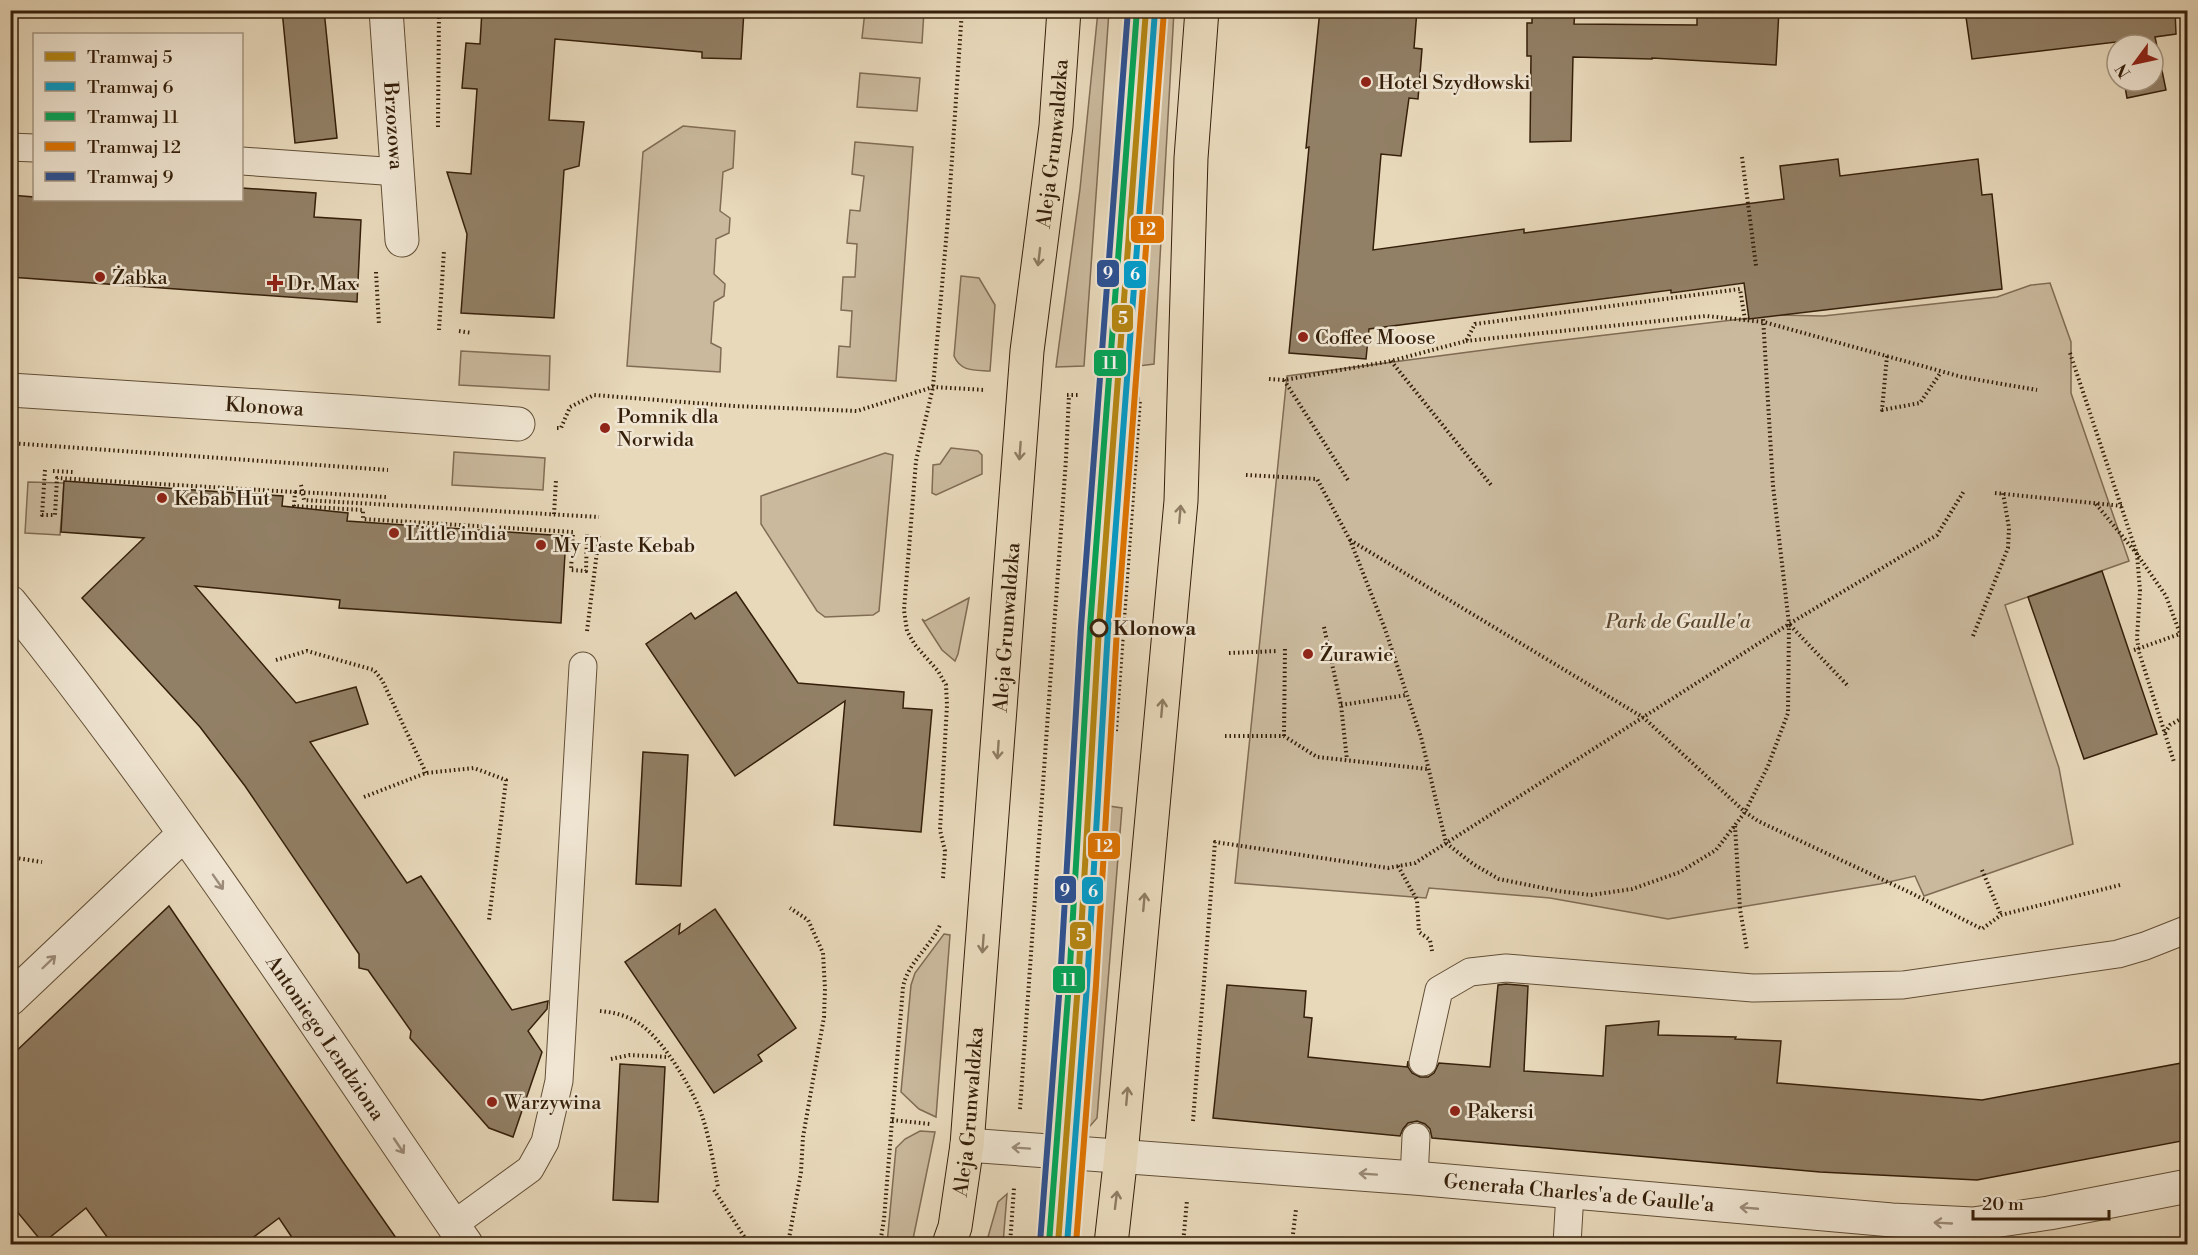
<svg xmlns="http://www.w3.org/2000/svg" width="2198" height="1255" viewBox="0 0 2198 1255" font-family="'Libre Bodoni',serif">
  <style>
    .green { fill: #cab99d; stroke: #806c54; stroke-width: 1.5 }
    .building { fill: #928066; stroke: #351f0a; stroke-width: 1.5 }
    .lines { fill: none; stroke-linecap: round; stroke-linejoin: round }
    .lane-casing { stroke: #624e36; stroke-width: 29 }
    .street-casing { stroke: #624e36; stroke-width: 35 }
    .primary-casing { stroke: #351f0a; stroke-width: 35 }
    .path { stroke: #351f0a; stroke-width: 4; stroke-dasharray: 1.5 3; stroke-linecap: butt }
    .lane { stroke: #f0e6d3; stroke-width: 27 }
    .street { stroke: #f0e6d3; stroke-width: 33 }
    .primary { stroke: #e8d9bb; stroke-width: 33 }
    .path-bridge { stroke: #351f0a; stroke-width: 4; stroke-dasharray: 1.5 3; stroke-linecap: butt }
    .tram-1-casing { stroke: #f0e6d3; stroke-width: 10 }
    .tram-2-casing { stroke: #f0e6d3; stroke-width: 10 }
    .tram-3-casing { stroke: #f0e6d3; stroke-width: 10 }
    .tram-4-casing { stroke: #f0e6d3; stroke-width: 10 }
    .tram-5-casing { stroke: #f0e6d3; stroke-width: 10 }
    .tram-1 { stroke: #b68712; stroke-width: 6 }
    .tram-2 { stroke: #039cca; stroke-width: 6 }
    .tram-3 { stroke: #00a759; stroke-width: 6 }
    .tram-4 { stroke: #df7401; stroke-width: 6 }
    .tram-5 { stroke: #2c5294; stroke-width: 6 }
    .oneway { stroke: #8e7c62 }
    .oneway2 { stroke: #9c8c79 }
    .poi-dot { fill: #8f2418; stroke: #f0e6d3; stroke-width: 2 }
    .stop-dot { fill: #f0e6d3; stroke: #351f0a; stroke-width: 3 }
    .labels { text-anchor: middle; stroke-width: 5; stroke-linejoin: round; paint-order: stroke }
    .poi-label { font-size: 20px; fill: #351f0a; stroke: #f0e6d3; text-anchor: start }
    .street-label { font-size: 20px; fill: #351f0a; stroke: #f0e6d3 }
    .park-label { font-size: 20px; font-style: italic; fill: #5a462f; stroke: #f0e6d3 }
    .stop-label { font-size: 20px; font-weight: bold; fill: #351f0a; stroke: #f0e6d3; text-anchor: start }
    .line-badge { stroke: #f0e6d3; stroke-width: 2 }
    .badge-label { font-size: 16px; text-anchor: middle; font-weight: bold; fill: #fff }
  </style>
  <rect width="100%" height="100%" fill="#e8d9bb"/>
  <filter id="stains"><feTurbulence type="fractalNoise" baseFrequency=".00333" numOctaves="4"/><feColorMatrix values="0 0 0 0 .2 0 0 0 0 .09 0 0 0 0 .02 0 0 0 .5 -.17"/></filter>
  <radialGradient id="worn" r=".72"><stop offset=".6" stop-color="#630" stop-opacity="0"/><stop offset="1" stop-color="#630" stop-opacity=".3"/></radialGradient>
  <g class="green">
    <polygon points="865,11 924,11 922,43 862,38"/>
    <polygon points="1098,11 1109,11 1084,366 1056,367 1080,189"/>
    <polygon points="1161,11 1174,11 1154,364 1131,367 1151,153"/>
    <polygon points="860,73 920,78 917,111 857,107"/>
    <polygon points="683,126 735,131 733,168 723,172 720,211 730,218 729,233 716,239 714,274 725,284 724,296 714,302 711,343 721,348 720,372 627,366 643,152"/>
    <polygon points="855,142 913,147 896,381 837,377 839,346 850,347 852,311 841,310 843,277 855,277 857,244 847,243 850,210 860,211 864,176 852,174"/>
    <path d="M961,276L979,278L995,305L990,371C974,370 961,372 954,356Z"/>
    <polygon points="2050,283 2071,342 2071,393 2129,561 2005,605 2059,768 2073,844 1924,896 1915,876 1880,884 1668,919 1550,898 1429,888 1426,898 1235,883 1287,376 1538,343 1775,315 1823,316 1997,297 2031,285"/>
    <polygon points="461,351 550,356 549,390 459,385"/>
    <polygon points="951,448 978,451 982,455 982,474 936,495 932,493 933,465 940,464"/>
    <polygon points="454,452 545,458 543,490 452,485"/>
    <polygon points="885,453 893,455 879,611 873,615 825,617 817,611 761,524 761,496"/>
    <polygon points="28,482 64,483 60,535 25,533"/>
    <polygon points="969,598 958,654 955,661 942,650 922,619 925,621"/>
    <polygon points="1102,805 1122,808 1097,1118 1090,1126 1080,1126"/>
    <polygon points="944,934 950,935 936,1117 919,1109 901,1092 911,985 915,973"/>
    <polygon points="920,1131 935,1132 912,1244 887,1244 896,1148 905,1139"/>
    <polygon points="1007,1194 1003,1244 986,1244 998,1202"/>
  </g>
  <g class="building">
    <polygon points="282,10 324,10 337,138 295,143"/>
    <polygon points="482,10 744,10 741,59 702,58 702,52 555,39 549,120 584,122 579,166 564,170 554,318 461,313 467,234 447,172 471,174 477,89 462,88 466,43 480,44"/>
    <polygon points="1320,10 1417,10 1414,48 1422,49 1418,99 1409,98 1401,156 1381,154 1373,250 1524,229 1524,233 1784,199 1780,166 1838,159 1840,176 1978,159 1982,195 1992,194 2002,289 1749,319 1744,283 1671,293 1671,290 1369,329 1366,359 1289,353 1309,147 1306,148"/>
    <polygon points="1532,10 1575,10 1574,24 1697,25 1697,10 1779,10 1776,65 1652,58 1652,59 1573,57 1571,141 1530,142 1531,56 1527,56 1527,23 1532,23"/>
    <polygon points="1965,10 2175,10 2176,34 2155,37 2166,90 2127,98 2124,81 2153,81 2153,45 2117,45 2117,48 2116,42 1972,59"/>
    <polygon points="242,188 316,193 314,217 361,220 357,302 10,277 10,195 34,197 34,200 242,200"/>
    <polygon points="64,481 283,496 282,506 348,513 347,521 566,536 561,623 339,608 340,600 195,586 296,703 356,687 368,724 310,742 407,883 421,876 512,1010 548,1001 547,1009 528,1031 542,1052 513,1137 489,1128 410,1038 411,1031 368,970 359,968 359,954 245,786 200,727 82,598 144,538 61,532"/>
    <polygon points="2102,571 2157,734 2084,759 2028,597"/>
    <polygon points="736,592 798,683 904,692 903,708 932,710 921,832 834,825 845,701 735,776 646,644 691,613 695,619"/>
    <polygon points="643,752 688,755 681,886 636,884"/>
    <polygon points="169,906 343,1162 401,1245 297,1245 279,1218 243,1245 113,1245 86,1208 43,1243 10,1203 10,1057"/>
    <polygon points="715,909 796,1028 758,1055 762,1061 714,1093 625,962 680,924 679,934"/>
    <polygon points="1506,984 1528,986 1524,1071 1603,1076 1606,1026 1659,1021 1658,1035 1736,1037 1735,1039 1781,1041 1777,1083 1982,1100 2187,1062 2187,1140 1977,1180 1820,1172 1432,1138 1430,1129 1425,1124 1417,1121 1408,1123 1403,1129 1400,1136 1213,1118 1227,985 1306,991 1304,1017 1312,1018 1308,1057 1407,1067 1408,1061 1408,1067 1412,1073 1420,1077 1428,1077 1434,1073 1439,1063 1490,1067 1498,985"/>
    <polygon points="620,1064 665,1067 658,1202 613,1200"/>
  </g>
  <g class="lines">
    <defs>
      <g id="lane">
        <polyline points="10,147 34,148"/>
        <polyline points="242,161 398,172"/>
        <polyline points="1423,1062 1439,990 1470,972 1506,968 1753,988 1903,985 2118,954 2145,946 2188,929"/>
        <polyline points="1414,1178 1416,1137"/>
        <polyline points="453,1225 530,1169 545,1142 559,1081 583,666"/>
        <polyline points="1567,1244 1570,1193"/>
      </g>
      <g id="street">
        <path id="s1" d="M386,10L402,240"/>
        <path id="s2" d="M10,390L355,412L518,424"/>
        <path id="s3" d="M10,602C175,807 318,1028 466,1244"/>
        <polyline points="10,999 184,834"/>
        <path id="s4" d="M967,1145L1414,1178L1892,1220L1973,1224L2049,1213L2188,1186"/>
      </g>
      <g id="primary">
        <path id="s5" d="M949,1244L955,1227L967,1145L1027,351L1056,126L1064,10"/>
        <polyline points="1111,1244 1121,1155 1181,501 1191,158 1202,10"/>
      </g>
    </defs>
    <use href="#lane" class="lane-casing"/>
    <use href="#street" class="street-casing"/>
    <use href="#primary" class="primary-casing"/>
    <g class="path">
      <polyline points="438,127 439,10"/>
      <polyline points="1742,157 1756,266"/>
      <polyline points="376,272 379,325"/>
      <polyline points="439,330 444,250"/>
      <polyline points="459,331 472,333"/>
      <polyline points="1466,341 1706,316 1745,320"/>
      <polyline points="2070,353 2137,554 2140,591 2137,638 2139,652 2174,762"/>
      <polyline points="1887,356 1882,410 1920,403 1941,372"/>
      <polyline points="1391,361 1491,485"/>
      <polyline points="1269,379 1284,380 1391,361 1466,341 1475,324 1740,289 1745,320 1764,322 1962,377 2037,390"/>
      <polyline points="1284,380 1348,480"/>
      <polyline points="1067,395 1080,395"/>
      <polyline points="1129,398 1141,399"/>
      <polyline points="557,428 561,428 570,407 594,395 734,406 857,411 933,387 985,390"/>
      <polyline points="10,443 388,470"/>
      <polyline points="45,470 42,515 55,515 57,478 295,492 294,506 363,510 363,519 573,532 571,570 586,571 587,534"/>
      <polyline points="53,471 73,472"/>
      <polyline points="1246,475 1317,479 1350,540 1385,629 1421,737 1446,843 1473,864 1499,879 1558,891 1591,895 1632,889 1680,872 1716,850 1745,812 1768,766 1788,713 1789,624 1773,486 1763,317"/>
      <polyline points="301,485 304,500 599,517"/>
      <polyline points="317,493 386,497"/>
      <polyline points="1995,493 2122,506"/>
      <polyline points="2096,504 2137,554 2166,596 2188,655"/>
      <polyline points="554,514 556,480"/>
      <polyline points="1350,540 1644,718 1745,812 1758,821 1911,893 1982,929 2001,915 2120,885"/>
      <polyline points="1790,625 1849,687"/>
      <polyline points="1324,627 1341,705 1347,760"/>
      <polyline points="587,631 599,536"/>
      <polyline points="1973,636 2008,548 2009,528 2003,493"/>
      <polyline points="2134,650 2180,634"/>
      <polyline points="1229,653 1278,651"/>
      <polyline points="276,660 307,651 374,670 382,680 426,773"/>
      <polyline points="1341,705 1407,695"/>
      <polyline points="1116,731 1140,399"/>
      <polyline points="2165,733 2170,725 2188,715"/>
      <polyline points="1225,736 1284,736 1317,757 1427,769"/>
      <polyline points="1284,736 1285,647"/>
      <polyline points="10,768 16,769"/>
      <polyline points="364,797 426,773 474,768 506,780 489,920"/>
      <polyline points="1735,826 1740,909 1747,950"/>
      <polyline points="10,857 42,862"/>
      <polyline points="1398,866 1417,900 1419,932 1430,940 1432,951"/>
      <polyline points="1982,870 2001,915"/>
      <polyline points="943,878 945,851 940,830 947,705 946,685 938,671 915,645 907,631 904,610 916,461 933,387 948,218 962,10"/>
      <path d="M600,1011C612,1012 625,1015 635,1021C661,1035 689,1084 700,1110C709,1134 713,1162 718,1187"/>
      <polyline points="611,1059 630,1055 668,1057"/>
      <polyline points="1020,1109 1066,459 1069,395"/>
      <polyline points="892,1120 930,1124"/>
      <polyline points="1193,1121 1215,842 1388,868 1415,863 1789,624 1937,535 1964,491"/>
      <polyline points="714,1190 749,1244"/>
      <polyline points="1293,1234 1296,1209"/>
      <polyline points="788,1244 801,1172 803,1137 824,1017 825,989 823,953 808,920 790,908"/>
      <path d="M880,1244L884,1219L903,987C908,962 930,948 940,925"/>
      <polyline points="1010,1244 1014,1188"/>
      <polyline points="1183,1244 1187,1200"/>
    </g>
    <use href="#lane" class="lane"/>
    <use href="#street" class="street"/>
    <use href="#primary" class="primary"/>
    <polyline class="path-bridge" points="295,492 317,493"/>
    <defs>
      <polyline id="tram-1" points="1058,1244 1078,984 1099,628 1146,10"/>
      <polyline id="tram-2" points="1067,1244 1087,985 1108,629 1155,11"/>
      <polyline id="tram-3" points="1049,1243 1069,983 1090,627 1137,10"/>
      <polyline id="tram-4" points="1076,1244 1096,985 1117,629 1164,11"/>
      <polyline id="tram-5" points="1040,1243 1060,983 1081,627 1128,10"/>
    </defs>
    <use href="#tram-1" class="tram-1-casing"/>
    <use href="#tram-2" class="tram-2-casing"/>
    <use href="#tram-3" class="tram-3-casing"/>
    <use href="#tram-4" class="tram-4-casing"/>
    <use href="#tram-5" class="tram-5-casing"/>
    <use href="#tram-1" class="tram-1"/>
    <use href="#tram-2" class="tram-2"/>
    <use href="#tram-3" class="tram-3"/>
    <use href="#tram-4" class="tram-4"/>
    <use href="#tram-5" class="tram-5"/>
  </g>
  <defs><path id="oneway-shaft" d="M-6 0H5M1.5-3L5.5 0L1.5 3" fill="none" stroke-width="1.6" stroke-linecap="round" stroke-linejoin="round" transform="scale(1.5)"/></defs>
  <g class="oneway">
    <use href="#oneway-shaft" transform="translate(1039 257) rotate(97)"/>
    <use href="#oneway-shaft" transform="translate(1020 451) rotate(94)"/>
    <use href="#oneway-shaft" transform="translate(1180 514) rotate(-85)"/>
    <use href="#oneway-shaft" transform="translate(1162 708) rotate(-85)"/>
    <use href="#oneway-shaft" transform="translate(998 750) rotate(94)"/>
    <use href="#oneway-shaft" transform="translate(1144 902) rotate(-85)"/>
    <use href="#oneway-shaft" transform="translate(983 944) rotate(94)"/>
    <use href="#oneway-shaft" transform="translate(1127 1096) rotate(-85)"/>
    <use href="#oneway-shaft" transform="translate(1116 1200) rotate(-83)"/>
  </g>
  <g class="oneway2">
    <use href="#oneway-shaft" transform="translate(218 882) rotate(55)"/>
    <use href="#oneway-shaft" transform="translate(49 962) rotate(-44)"/>
    <use href="#oneway-shaft" transform="translate(399 1146) rotate(56)"/>
    <use href="#oneway-shaft" transform="translate(1021 1148) rotate(-176)"/>
    <use href="#oneway-shaft" transform="translate(1368 1174) rotate(-176)"/>
    <use href="#oneway-shaft" transform="translate(1749 1208) rotate(-175)"/>
    <use href="#oneway-shaft" transform="translate(1943 1223) rotate(-177)"/>
  </g>
  <g class="poi-dot">
    <circle cx="1366" cy="82" r="6"/>
    <circle cx="100" cy="277" r="6"/>
    <path d="M272 274h6v6h6v6h-6v6h-6v-6h-6v-6h6z"/>
    <circle cx="1303" cy="337" r="6"/>
    <circle cx="605" cy="428" r="6"/>
    <circle cx="162" cy="498" r="6"/>
    <circle cx="394" cy="533" r="6"/>
    <circle cx="541" cy="545" r="6"/>
    <circle cx="1308" cy="654" r="6"/>
    <circle cx="492" cy="1102" r="6"/>
    <circle cx="1455" cy="1111" r="6"/>
  </g>
  <circle class="stop-dot" cx="1099" cy="628" r="8"/>
  <g class="labels">
    <g class="poi-label">
      <text x="1378" y="89">Hotel Szydłowski</text>
      <text x="112" y="284">Żabka</text>
      <text x="287" y="290">Dr. Max</text>
      <text x="1315" y="344">Coffee Moose</text>
      <text x="617" y="423">Pomnik dla<tspan x="617" dy="23">Norwida</tspan></text>
      <text x="174" y="505">Kebab Hut</text>
      <text x="406" y="540">Little india</text>
      <text x="553" y="552">My Taste Kebab</text>
      <text x="1320" y="661">Żurawie</text>
      <text x="504" y="1109">Warzywina</text>
      <text x="1467" y="1118">Pakersi</text>
    </g>
    <g class="street-label">
      <text dy="7" stroke="none"><textPath href="#s1" startOffset="116">Brzozowa</textPath></text>
      <text dy="7" stroke="none"><textPath href="#s5" startOffset="1106">Aleja Grunwaldzka</textPath></text>
      <text dy="7" stroke="none"><textPath href="#s2" startOffset="255">Klonowa</textPath></text>
      <text dy="7" stroke="none"><textPath href="#s5" startOffset="620">Aleja Grunwaldzka</textPath></text>
      <text dy="7" stroke="none"><textPath href="#s3" startOffset="538">Antoniego Lendziona</textPath></text>
      <text dy="7" stroke="none"><textPath href="#s5" startOffset="134">Aleja Grunwaldzka</textPath></text>
      <text dy="7" stroke="none"><textPath href="#s4" startOffset="614">Generała Charles'a de Gaulle'a</textPath></text>
    </g>
    <g class="park-label">
      <text x="1678" y="628">Park de Gaulle'a</text>
    </g>
    <g class="stop-label">
      <text x="1113" y="635">Klonowa</text>
    </g>
  </g>
  <g class="line-badge">
    <rect x="1130" y="215" width="35" height="29" rx="6" fill="#df7401"/>
    <rect x="1096" y="259" width="24" height="29" rx="6" fill="#2c5294"/>
    <rect x="1123" y="260" width="24" height="29" rx="6" fill="#039cca"/>
    <rect x="1111" y="304" width="23" height="29" rx="6" fill="#b68712"/>
    <rect x="1093" y="349" width="34" height="28" rx="6" fill="#00a759"/>
    <rect x="1087" y="832" width="34" height="28" rx="6" fill="#df7401"/>
    <rect x="1054" y="875" width="23" height="29" rx="6" fill="#2c5294"/>
    <rect x="1081" y="876" width="23" height="29" rx="6" fill="#039cca"/>
    <rect x="1069" y="921" width="23" height="29" rx="6" fill="#b68712"/>
    <rect x="1052" y="965" width="34" height="29" rx="6" fill="#00a759"/>
  </g>
  <g class="badge-label">
    <text x="1147" y="235">12</text>
    <text x="1108" y="279">9</text>
    <text x="1135" y="280">6</text>
    <text x="1123" y="324">5</text>
    <text x="1110" y="369">11</text>
    <text x="1104" y="852">12</text>
    <text x="1065" y="896">9</text>
    <text x="1093" y="897">6</text>
    <text x="1081" y="941">5</text>
    <text x="1069" y="986">11</text>
  </g>
  <rect width="2198" height="1255" fill="none" stroke="#e8d9bb" stroke-width="36"/>
  <rect x="12" y="12" width="2174" height="1231" fill="none" stroke="#351f0a" stroke-width="3"/>
  <rect x="18" y="18" width="2162" height="1219" fill="none" stroke="#351f0a" stroke-width="1.5"/>
  <rect x="33" y="33" width="210" height="168" fill="#f0e6d3" stroke="#a59683" stroke-width="1.5"/>
  <rect x="45" y="52" width="30" height="9" fill="#b68712" stroke="#a59683" stroke-width="1.5"/>
  <text x="87" y="63" font-size="18" fill="#351f0a">Tramwaj 5</text>
  <rect x="45" y="82" width="30" height="9" fill="#039cca" stroke="#a59683" stroke-width="1.5"/>
  <text x="87" y="93" font-size="18" fill="#351f0a">Tramwaj 6</text>
  <rect x="45" y="112" width="30" height="9" fill="#00a759" stroke="#a59683" stroke-width="1.5"/>
  <text x="87" y="123" font-size="18" fill="#351f0a">Tramwaj 11</text>
  <rect x="45" y="142" width="30" height="9" fill="#df7401" stroke="#a59683" stroke-width="1.5"/>
  <text x="87" y="153" font-size="18" fill="#351f0a">Tramwaj 12</text>
  <rect x="45" y="172" width="30" height="9" fill="#2c5294" stroke="#a59683" stroke-width="1.5"/>
  <text x="87" y="183" font-size="18" fill="#351f0a">Tramwaj 9</text>
  <g transform="translate(2135 63) rotate(237)"><circle r="28" fill="#f0e6d3" stroke="#a59683" stroke-width="1.5"/>
  <path d="M0-4.5L10 22L0 15L-10 22Z" fill="#8f2418"/>
  <text y="-9" font-size="16" font-weight="bold" text-anchor="middle" fill="#351f0a">N</text>
  </g>
  <path d="M1973 1210v9h136v-9" fill="none" stroke="#351f0a" stroke-width="3"/>
  <text x="1982" y="1210" font-size="18" fill="#351f0a" stroke="#f0e6d3" stroke-width="4.5" paint-order="stroke">20 m</text>
  <rect width="100%" height="100%" filter="url(#stains)"/>
  <rect width="100%" height="100%" fill="url(#worn)"/>
</svg>
